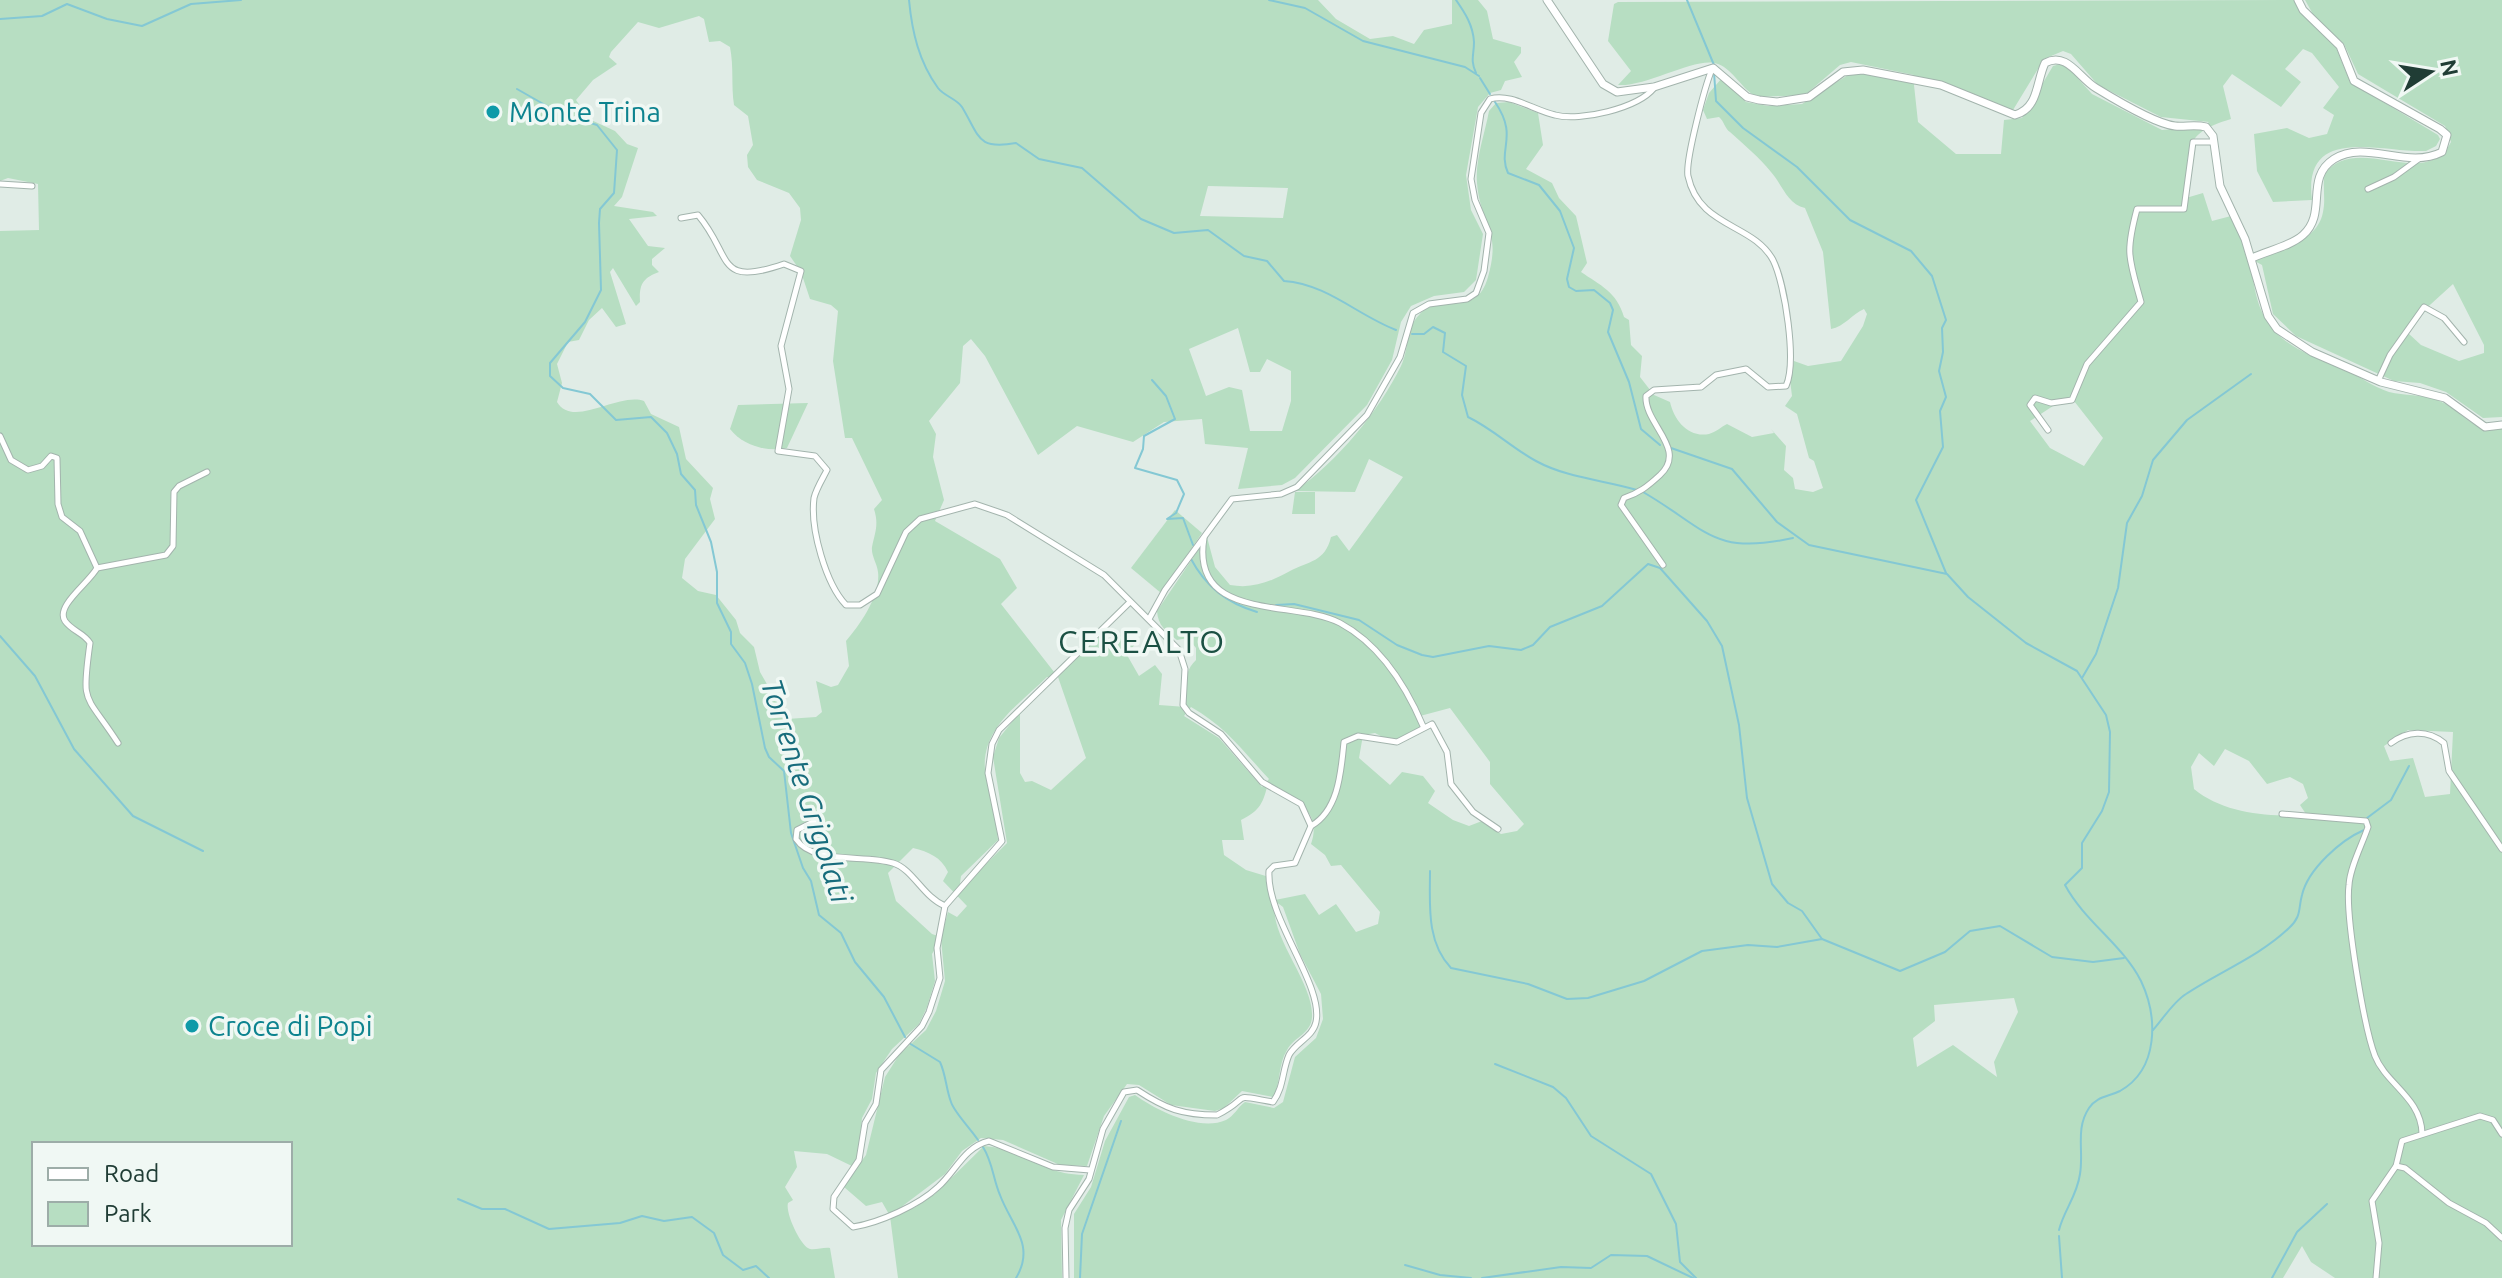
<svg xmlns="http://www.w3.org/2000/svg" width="2502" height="1278" viewBox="0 0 2502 1278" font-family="Ubuntu,sans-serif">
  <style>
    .green { fill: #b7dec2; fill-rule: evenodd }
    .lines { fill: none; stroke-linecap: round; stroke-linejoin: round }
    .stream { stroke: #84c8d4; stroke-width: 2 }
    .minor-casing { stroke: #a3b4ad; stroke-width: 7 }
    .tertiary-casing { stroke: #a3b4ad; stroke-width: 9 }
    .minor { stroke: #fff; stroke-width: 5 }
    .tertiary { stroke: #fff; stroke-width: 7 }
    .culture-dot { fill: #0f9aa8; stroke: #f0f8f4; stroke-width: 3 }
    .labels { text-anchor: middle; stroke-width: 7; stroke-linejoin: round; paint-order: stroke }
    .culture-label { font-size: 28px; fill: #0d838f; stroke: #f0f8f4; text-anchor: start }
    .water-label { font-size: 30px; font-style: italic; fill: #176c7c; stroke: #f0f8f4 }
    .quarter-label { font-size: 32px; letter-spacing: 2px; fill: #1b5043; stroke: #f0f8f4 }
  </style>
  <rect width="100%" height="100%" fill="#e0ece6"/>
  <g class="green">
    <path d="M0,0H1318L1336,19L1370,39L1393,36L1414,44L1424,30L1452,24V0H1478L1487,11L1493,39L1521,47V53L1514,62L1522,77L1505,81L1501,90L1490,93L1478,107L1466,175L1471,210L1483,234L1476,280L1464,292L1434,296L1411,306L1401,322L1392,360L1367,405L1295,478L1282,485L1238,489L1248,448L1205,444L1202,419L1164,422L1133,442L1077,426L1038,455L985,356L971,339L963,346L960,383L929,421L936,434L933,457L944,500L935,521L1000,559L1017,588L1001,604L1058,677L1099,632L1114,642L1124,631L1135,644L1127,655L1139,676L1155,665L1162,674L1159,705L1186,707C1185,690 1183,672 1196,660V648L1188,638L1177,640C1166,631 1158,626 1157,611L1207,537L1215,567L1230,585C1253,589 1270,582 1290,571C1309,561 1325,562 1331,537L1337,535L1349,551L1403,477L1369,459L1355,492L1295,491C1337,462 1379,411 1401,366C1409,350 1406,328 1419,315C1439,292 1476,320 1488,277C1502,228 1480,224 1477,183C1475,160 1485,133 1489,111L1496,103L1509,102L1538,113L1543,145L1526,169L1552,183L1559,198L1576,216L1587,263L1581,272C1600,285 1617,292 1624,317L1629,320L1631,345L1642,356L1640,377L1654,395L1670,402C1674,420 1688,438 1709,434C1716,432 1721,427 1727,424L1752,437L1774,433L1771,429L1786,446L1784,470L1793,478L1795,489L1813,492L1823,488L1814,461L1809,458L1797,414L1785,406L1792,396L1790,380L1794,361L1808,366L1841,361L1863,326L1867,314L1864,309C1852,314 1844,327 1831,329L1823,252L1805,208C1787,204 1782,184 1771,172C1760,158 1743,144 1730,132C1725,129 1724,121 1719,117L1707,119L1703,110L1709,93L1722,78L1746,102L1768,106L1802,104L1856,70L1897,77L1914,75L1851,62L1840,65L1805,95L1757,97C1742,90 1734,70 1718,64C1698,55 1647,87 1618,85L1631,71L1608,41L1614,4L1618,2L2296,0L2298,9L2335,45L2350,82L2438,135L2440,139L2436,146L2426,151C2383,153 2302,123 2312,200L2273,202L2257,171L2254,134L2287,128L2309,138L2327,134L2334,115L2323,108L2339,87L2312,53L2303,49L2285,69L2301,82L2281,107L2232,74L2223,86L2231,119C2180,134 2189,151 2186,198L2203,193L2212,221L2231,216L2250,259C2275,250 2317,244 2323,212C2326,199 2322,186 2325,173C2358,132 2425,192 2451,142L2445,126L2358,74L2344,44L2314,16L2305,0H2502V417L2483,418L2446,392L2420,383L2394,381L2296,336L2273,314L2262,265L2251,259C2256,333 2281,344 2345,370C2360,376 2373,387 2389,392C2405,396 2421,394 2437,400C2465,411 2468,432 2502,428V1278H2335L2311,1262L2302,1246L2283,1278H1074V1214L1091,1187L1105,1141L1129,1097L1135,1095C1156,1110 1199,1132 1226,1120C1234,1116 1238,1107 1245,1102L1274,1108L1283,1102L1295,1057L1316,1038L1323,1019L1321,994L1300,954L1283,907L1275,901C1268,936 1314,982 1312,1017C1311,1034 1295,1036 1287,1050C1278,1064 1281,1083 1273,1097L1242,1091L1224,1108L1215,1111L1171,1105L1139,1085L1127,1084L1104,1116L1087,1166L1060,1165L1003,1140L981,1138L962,1151L945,1174L892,1214L914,1208L935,1194L984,1146C1019,1148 1042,1175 1084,1175L1061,1220L1062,1278H898L890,1216L882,1202L866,1206L844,1187L856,1168L827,1154L794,1151L797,1167L785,1187L793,1200L788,1203C785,1213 801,1247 810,1249C816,1250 824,1247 830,1248L835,1278H0V231L39,230L38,184L8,178L0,181ZM699,16L704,19L709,42L720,41L730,47C734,68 731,85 734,105L748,116L753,145L747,155L748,167L757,180L789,193L800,208L801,220L790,256L801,272L810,299L831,305L838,311L833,361L845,438H852L882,500L874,509C879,525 875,532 872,547C871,556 877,563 878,572C881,595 860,625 846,641L849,666L838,685L831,687L816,681L822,712L816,717L787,719L760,672L754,647L740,633L736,620L716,595L698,591L682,578L685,559L715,519L710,499L713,488L686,459L679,427L651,414L644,401C618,392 573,429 557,402L562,383L557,364L568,342L579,340L589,320L602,308L616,327L626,324L610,272L613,268L636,306L640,302C639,284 643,278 659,272L652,265V259L665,248L648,246L629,219L657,216L653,212L614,206L622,197L638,148L627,144L615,131L589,119L576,100L593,80L617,64L609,57L611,52L638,22L659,28ZM2063,51L2071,54L2098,85L2161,117L2209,122L2203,127L2162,130L2092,94L2064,63L2053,66L2022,118L2004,120L2001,154H1956L1918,122L1914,85L1917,76L2013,110L2044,59ZM1208,186L1288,188L1283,218L1200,216ZM2453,284L2484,345V353L2459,361L2421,345L2408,333L2420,314ZM1238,328L1250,372H1260L1267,359L1291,371V401L1282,431H1250L1242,390L1229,387L1206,396L1189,349ZM2074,401L2103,438L2084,466L2050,448L2030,421L2053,406ZM1047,677H1058L1086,758L1051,790L1032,781L1025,782L1020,773V712L999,738L993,757L1007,843L959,891L961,876L998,840C996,819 990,798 986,778C977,730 1018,706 1047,677ZM1191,707C1225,726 1243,751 1269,779L1262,787L1219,738L1184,716ZM1450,708L1490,762V784L1524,824L1517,831L1501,834L1482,821L1469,826L1453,820L1428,803L1435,791L1423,776L1402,772L1390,785L1359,758L1363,735L1375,733L1398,745L1425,726L1420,716ZM2408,730L2453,732L2450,794L2425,797L2413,758L2390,761L2384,746ZM2225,749L2249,761L2267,784L2290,777L2303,784L2308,798L2300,805L2306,814C2269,818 2223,813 2194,789L2191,767L2199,753L2214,766ZM1268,782C1293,797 1323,810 1311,844L1325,855L1331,866L1341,865L1380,912L1378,924L1356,932L1336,904L1319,915L1305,894L1275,900L1269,877L1246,870L1224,855L1222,840H1244L1241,820C1260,811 1264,802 1268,782ZM913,848C929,852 941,857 948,872L943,881L967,906L957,917L948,912L941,937L932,934L896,901L888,873ZM941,939L945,981L936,1011L926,1030L899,1055L885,1077L866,1155L857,1167L862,1118L872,1099L876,1073L892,1049L919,1024L927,1007L935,981L932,954ZM2014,998L2018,1012L1994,1062L1997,1077L1953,1045L1917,1067L1913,1038L1935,1021L1934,1005ZM34,1144H290V1244H34Z"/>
    <path d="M808,403L787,448C767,452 743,446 730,429L738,405Z"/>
    <polygon points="1295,492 1315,492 1315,514 1292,514"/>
    <polygon points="1175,510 1202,533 1161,593 1131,568"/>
  </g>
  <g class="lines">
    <g class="stream">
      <path d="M909,0C912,32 919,62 938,88C944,96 957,99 962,107C980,137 977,150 1016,143L1039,159L1082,168L1141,219L1174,233L1208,230L1244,256L1267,261L1284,281C1327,284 1357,315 1396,330"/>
      <polyline points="1269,0 1305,8 1363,41 1465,67 1479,76"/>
      <path d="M1456,0C1465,13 1473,25 1474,42C1474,55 1470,60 1476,73"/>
      <polyline points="1687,0 1714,65"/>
      <polyline points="0,19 42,16 67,4 107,19 142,26 191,4 241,0"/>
      <polyline points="1714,72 1716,101 1743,128 1797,167 1850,220 1911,251 1932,276 1946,320 1942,328 1943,352 1939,371 1946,397 1940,411 1943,447 1916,500 1946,573"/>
      <polyline points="1480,78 1490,94"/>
      <polyline points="517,89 561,114 597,125 617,150 614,193 600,209 599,223 601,290 585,322 550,363 550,376 563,388 590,394 616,420 651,417 667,433 677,454 681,474 695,490 696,505 711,542 717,572 717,603 731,632 731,644 745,663 752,684 765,748 769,757 784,771 791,833 803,868 811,881 819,915 841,933 855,962 884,997 905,1037"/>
      <path d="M1495,102C1519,137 1497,149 1508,173L1539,185L1560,211L1574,248L1567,279L1569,287L1576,291L1594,290L1610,303L1613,310L1608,332L1629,382L1641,429L1660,445"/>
      <path d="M1412,334H1424L1433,327L1445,333L1443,352L1466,366L1462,395L1468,417C1493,429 1512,448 1536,461C1567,478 1604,480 1637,490"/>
      <polyline points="1152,380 1166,396 1175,419 1144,436 1143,449 1135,468 1177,480 1184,494 1176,513 1167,519 1183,518 1193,545"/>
      <path d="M1671,448L1732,469L1777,522L1809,545L1947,574L1968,597L2026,643L2077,671L2106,715L2110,732L2109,792L2102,811L2082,843V868L2065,885C2085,922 2122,944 2141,981C2158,1017 2159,1069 2120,1091C2108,1097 2097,1096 2089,1108C2075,1129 2084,1151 2080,1174C2077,1196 2064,1210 2059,1230"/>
      <path d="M1643,492C1707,529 1712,556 1793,538"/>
      <path d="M1191,559C1206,587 1227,603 1257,612"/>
      <polyline points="1276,605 1294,604 1359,620 1397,645 1422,655 1433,657 1489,646 1521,650 1533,645 1550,627 1602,606 1648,564 1660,568 1707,621 1722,646 1739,725 1747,798 1772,884 1788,903 1802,911 1822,939"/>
      <polyline points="0,636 35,676 74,749 133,816 203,851"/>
      <polyline points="2082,678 2096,654 2118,588 2127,523 2142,496 2153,460 2187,420 2251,374"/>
      <polyline points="2367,818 2391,800 2409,766"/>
      <path d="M1430,871C1430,904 1426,942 1451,968L1528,984L1567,999L1588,998L1644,981L1702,951L1748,945L1777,947L1822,939L1900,971L1945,952L1970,931L2000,926L2052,957L2093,962L2124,958"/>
      <path d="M2153,1030C2163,1019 2173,1002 2186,994C2219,972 2260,956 2289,928C2302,916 2298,909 2302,895C2308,869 2341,840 2364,830"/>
      <path d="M909,1043L940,1062C946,1075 946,1089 951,1102C954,1112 970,1128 978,1140"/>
      <polyline points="1495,1064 1553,1087 1566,1098 1591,1136 1651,1174 1676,1224 1680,1262 1696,1278"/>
      <path d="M983,1147C993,1163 993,1179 1000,1195C1011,1225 1036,1245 1016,1278"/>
      <polyline points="458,1199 482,1209 505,1209 549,1229 620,1223 642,1216 664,1221 692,1217 714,1233 723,1255 743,1270 756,1266 769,1278"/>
      <polyline points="2059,1236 2062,1278"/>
      <polyline points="1405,1265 1440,1275 1471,1278"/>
      <polyline points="1080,1278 1082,1234 1121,1121"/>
      <polyline points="1482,1278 1561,1267 1591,1268 1611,1255 1647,1256 1693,1278"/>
      <polyline points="2272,1278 2297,1232 2327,1204"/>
    </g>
    <defs>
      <g id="minor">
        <polyline points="0,184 32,186"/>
        <polyline points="2368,189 2394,177 2420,158"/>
        <path d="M681,218L698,215C733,256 715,288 784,264L801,271L781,346L789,389L778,451L815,456L827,470C823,478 816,489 814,498C810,529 826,584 846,605H860L877,594L906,532L920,519L975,504L1007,515L1104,575L1179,650L1185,669L1183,705L1189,713L1221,734L1262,782L1301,804L1311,826L1295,863L1274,866L1269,871C1266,918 1324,985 1316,1022C1313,1037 1296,1042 1289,1055C1282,1071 1284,1087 1273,1102C1227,1094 1254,1096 1217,1115C1182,1115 1166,1109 1137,1090L1124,1092L1103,1129L1089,1179L1069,1210L1065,1228L1066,1278"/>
        <polyline points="2378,381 2390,355 2424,307 2444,318 2464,342"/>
        <path d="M2048,430L2030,405L2035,398L2051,403L2072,400L2087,364L2141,302C2129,258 2125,254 2137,209H2184L2193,142H2214"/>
        <path d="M0,436L11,460L28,470L42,466L51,456L57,458L58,504L62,517L80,531L97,568C89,583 55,606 65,621C72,631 84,633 90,643C81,707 85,692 118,743"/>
        <path d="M1204,538C1190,623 1295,599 1340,623C1379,644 1406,686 1423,726"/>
        <path d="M1663,565L1621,505L1624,498C1639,493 1647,487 1660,475C1688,449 1644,424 1646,396L1654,390L1701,387L1716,375L1746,369L1768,387L1786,386C1797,362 1785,284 1773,260C1753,223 1699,228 1688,176C1685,161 1705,86 1712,69"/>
        <polyline points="97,568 166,555 173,546 174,492 179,486 207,472"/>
        <path d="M1149,619L1165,590L1232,499L1281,494L1297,487L1367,415L1400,357L1413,313L1429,304L1467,299L1476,293L1484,271L1489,233L1475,200L1471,179L1481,113L1490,99C1511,93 1533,110 1555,115C1580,122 1638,108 1654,88"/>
        <path d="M2391,743C2407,731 2427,729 2444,743L2449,771L2502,849"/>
        <path d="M2282,814L2366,821L2368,827C2362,845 2350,867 2349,885C2345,915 2364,1027 2375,1056C2386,1084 2421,1098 2422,1133"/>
        <path d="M815,821L797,830L796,839C813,865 865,854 893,863C913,869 923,897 945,906"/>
        <path d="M1311,826C1339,810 1341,771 1344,742L1358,736L1397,742L1432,724L1447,752L1451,784L1473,812L1498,829"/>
        <polyline points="2396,1166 2405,1168 2449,1203 2486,1223 2502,1238"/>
        <path d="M1090,1170L1053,1167L989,1141C964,1147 956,1171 938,1187C919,1205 879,1223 853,1227L833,1209L834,1197L859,1160L865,1123L876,1104L881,1070L922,1026L929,1012L940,978L937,948L945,906L1002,841L988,773L992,744L999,730L1130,602"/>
        <polyline points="2376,1278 2379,1243 2372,1201 2396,1166 2402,1141 2480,1116 2493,1120 2502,1134"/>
      </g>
      <g id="tertiary">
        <path d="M1547,0L1603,84L1617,92L1654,87L1713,68L1747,97L1759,100L1777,102L1809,97L1843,72L1863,70L1941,85L2015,115C2039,108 2036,82 2045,63C2067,51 2079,78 2096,88C2114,99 2155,124 2175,126C2186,127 2195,124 2206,127L2213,136L2220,186L2245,239L2268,316L2277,329L2312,352L2381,382L2445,398L2485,427L2502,425"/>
        <path d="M2252,258C2267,251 2291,246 2303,235C2328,213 2304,178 2334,159C2366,139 2407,170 2442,152L2447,135L2440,129L2354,81L2340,46L2303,10L2298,0"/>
      </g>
    </defs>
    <use href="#minor" class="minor-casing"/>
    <use href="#tertiary" class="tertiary-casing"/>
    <use href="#minor" class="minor"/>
    <use href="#tertiary" class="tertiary"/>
  </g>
  <g class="culture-dot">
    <circle cx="493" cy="112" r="8"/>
    <circle cx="192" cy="1026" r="8"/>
  </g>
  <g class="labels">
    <g class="culture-label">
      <text x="509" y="122">Monte Trina</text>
      <text x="208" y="1036">Croce di Popi</text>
    </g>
    <g class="water-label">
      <text transform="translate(806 791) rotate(72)" y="10">Torrente Grigolati</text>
    </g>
    <g class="quarter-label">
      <text x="1142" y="653">CEREALTO</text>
    </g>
  </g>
  <rect x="32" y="1142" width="260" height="104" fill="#f0f8f4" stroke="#9dada8" stroke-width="2"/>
  <rect x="48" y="1168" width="40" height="12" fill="#ffffff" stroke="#9dada8" stroke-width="2"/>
  <text x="104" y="1182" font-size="24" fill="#203d35">Road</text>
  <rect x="48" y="1202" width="40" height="24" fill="#b7dec2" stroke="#9dada8" stroke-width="2"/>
  <text x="104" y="1222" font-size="24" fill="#203d35">Park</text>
  <g transform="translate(2430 72) rotate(78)" stroke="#f0f8f4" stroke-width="6" paint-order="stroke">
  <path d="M0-6L14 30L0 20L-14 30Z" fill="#203d35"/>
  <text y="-12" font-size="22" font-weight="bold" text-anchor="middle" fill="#203d35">N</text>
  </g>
</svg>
